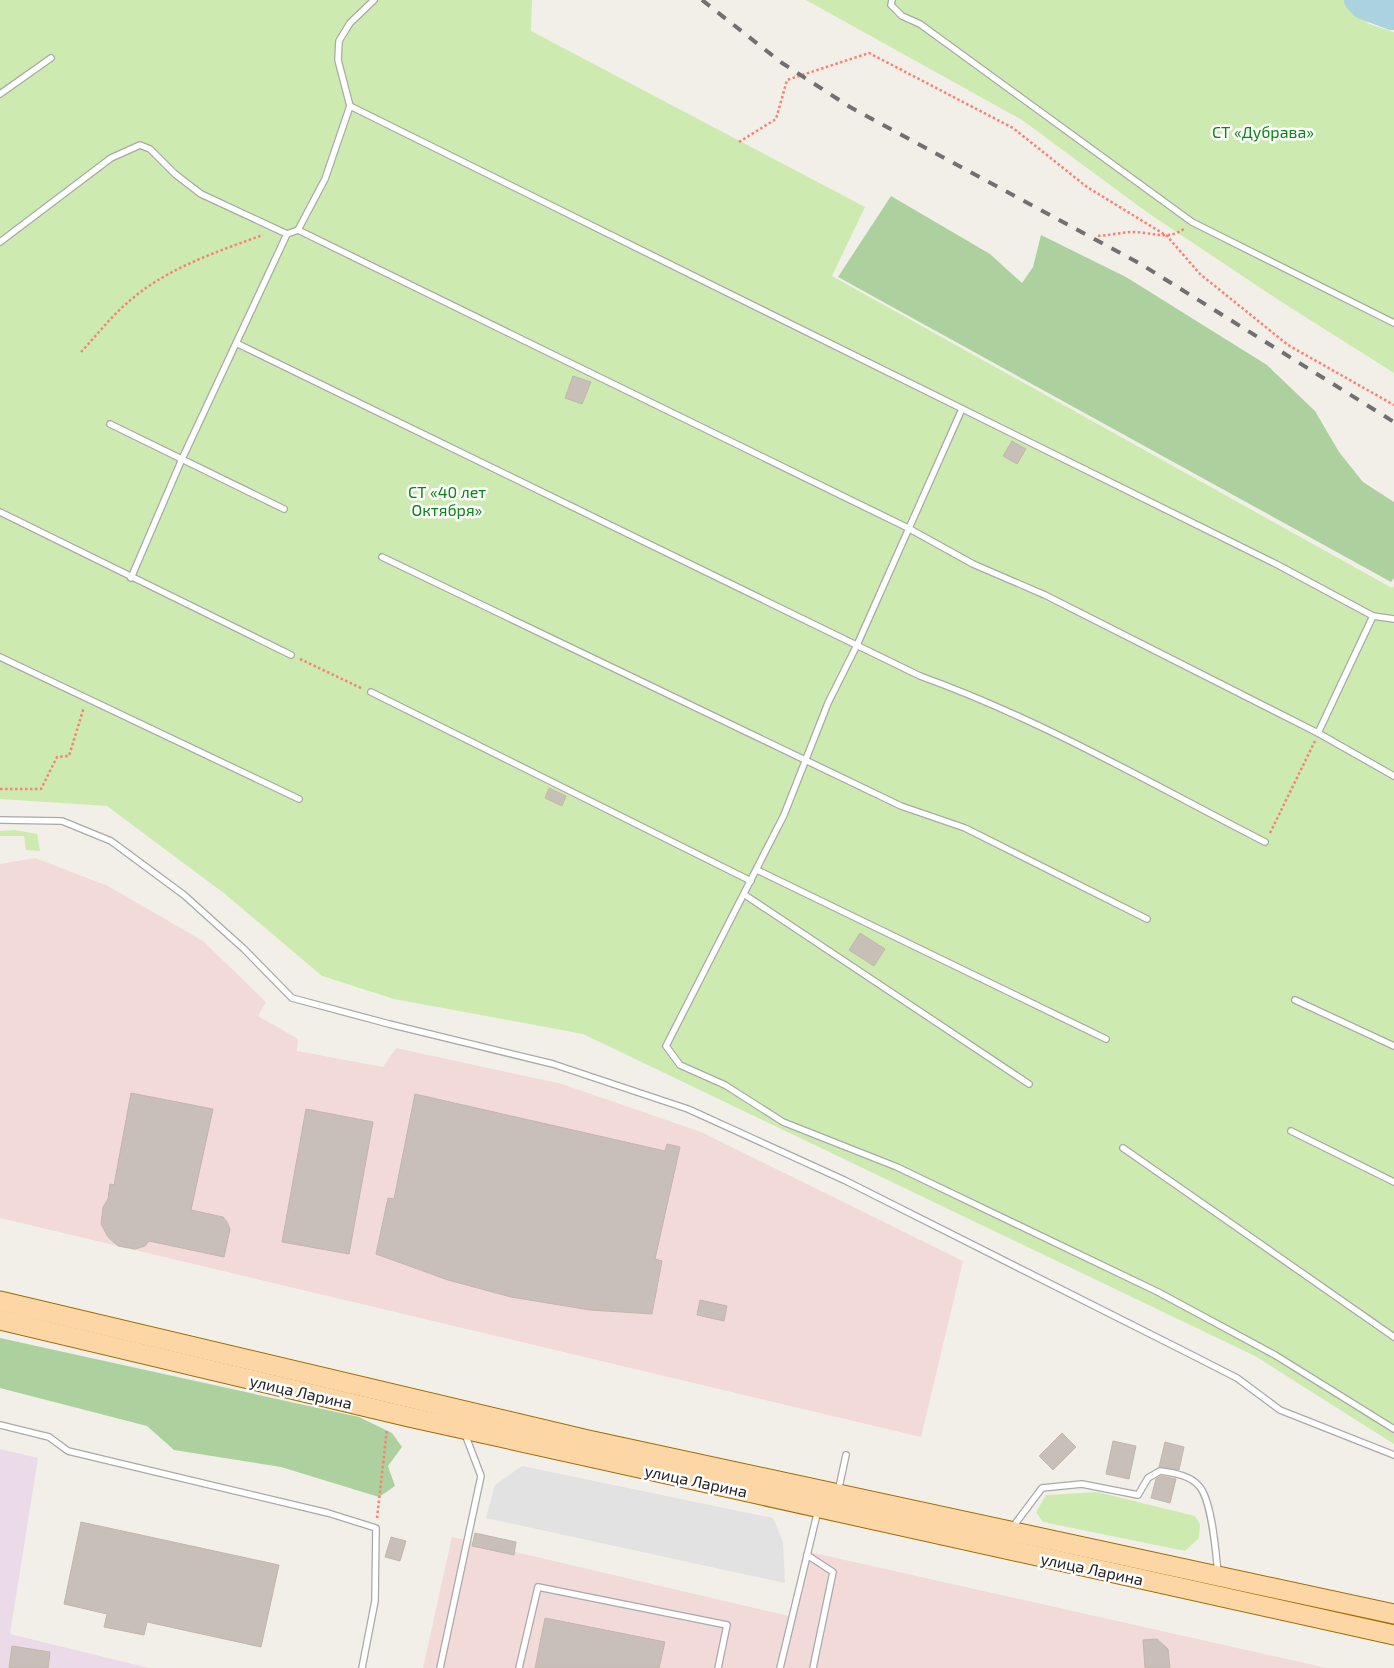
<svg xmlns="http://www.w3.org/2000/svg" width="1394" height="1668" viewBox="0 0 1394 1668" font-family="'Exo 2',sans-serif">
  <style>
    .commercial { fill: #f2dad9 }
    .industrial { fill: #ebdbe8 }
    .grass { fill: #cdebb0 }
    .forest { fill: #add19e }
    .parking { fill: #e2e2e2 }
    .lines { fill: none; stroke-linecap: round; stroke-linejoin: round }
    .river { stroke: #aad3df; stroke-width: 26 }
    .building { fill: #c7bfb8; stroke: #c4b6ab }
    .service-casing { stroke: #a9a9a9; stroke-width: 8 }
    .primary-casing { stroke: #a06b00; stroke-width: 21 }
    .path { stroke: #fa8072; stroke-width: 2.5; stroke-dasharray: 2.5 2.5; stroke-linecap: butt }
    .service { stroke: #fff; stroke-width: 5.5 }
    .primary { stroke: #fcd6a4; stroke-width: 19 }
    .rail { stroke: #707070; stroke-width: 4; stroke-dasharray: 10 10; stroke-linecap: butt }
    .labels { text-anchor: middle; stroke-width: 5; stroke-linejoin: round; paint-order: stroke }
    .park-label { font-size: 16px; fill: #0c8416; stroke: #fff }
    .street-label { font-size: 16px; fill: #222; stroke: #fff }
  </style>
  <rect width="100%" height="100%" fill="#f2efe9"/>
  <g class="commercial">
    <polygon points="35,858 108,886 203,941 266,1002 258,1016 298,1039 297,1051 383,1067 396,1048 562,1084 701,1132 963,1261 921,1437 0,1218 0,864"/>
    <polygon points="452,1537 793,1617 805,1551 1327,1668 423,1668"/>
  </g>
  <polygon class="industrial" points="0,1449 38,1458 10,1634 149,1668 0,1668"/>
  <g class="grass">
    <polygon points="0,0 532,0 531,31 865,207 832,276 1392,588 1394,586 1394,1444 1255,1356 583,1034 394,999 322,976 225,894 107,806 0,799"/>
    <polygon points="806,0 1347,0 1369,24 1394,32 1394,373 1280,301 1148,213 1022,120"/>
    <polygon points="15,830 37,834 40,851 26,850 24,836 0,836 0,831"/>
    <polygon points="1097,1492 1195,1516 1200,1524 1199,1538 1185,1551 1043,1522 1036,1512 1046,1495"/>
  </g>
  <g class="forest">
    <polygon points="891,196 990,254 1022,283 1033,267 1041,235 1126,277 1267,365 1315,411 1339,452 1363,482 1394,502 1394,578 1391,582 838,277"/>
    <polygon points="0,1338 359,1417 392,1433 402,1447 388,1466 395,1486 379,1497 281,1467 174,1450 147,1426 0,1388"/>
  </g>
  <polygon class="parking" points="522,1466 773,1518 783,1542 785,1583 486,1518 495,1485"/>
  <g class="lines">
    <polyline class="river" points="1357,0 1363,6 1392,17 1391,0"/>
  </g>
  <g class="building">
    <polygon points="573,376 591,382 582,404 565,398"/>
    <polygon points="1012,441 1026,449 1017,464 1003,456"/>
    <polygon points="549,788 566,796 562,806 545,798"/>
    <polygon points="860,933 885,949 874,966 849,950"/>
    <polygon points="131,1093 213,1109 191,1210 223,1217 227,1222 230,1229 224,1257 149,1241 145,1246 135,1249 118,1246 108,1237 101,1224 103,1207 108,1199 110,1184 114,1185"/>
    <polygon points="415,1094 665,1151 667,1144 680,1147 655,1259 662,1261 652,1314 590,1310 511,1297 448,1280 376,1254 388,1198 394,1199"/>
    <polygon points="306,1109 373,1122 349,1254 282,1242"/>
    <polygon points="700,1300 727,1306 724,1321 697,1315"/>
    <polygon points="1062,1433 1076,1447 1053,1470 1039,1456"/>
    <polygon points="1113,1441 1136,1446 1129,1479 1106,1474"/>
    <polygon points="1165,1442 1184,1447 1179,1470 1159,1467"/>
    <polygon points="1161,1476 1176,1479 1170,1503 1151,1498 1156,1479"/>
    <polygon points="81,1522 279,1565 261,1647 147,1622 144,1635 104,1627 107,1614 64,1604"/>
    <polygon points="475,1533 516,1542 514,1555 472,1546"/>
    <polygon points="391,1537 406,1541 400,1561 385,1557"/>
    <polygon points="545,1618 665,1642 659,1668 535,1668"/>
    <polygon points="1157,1639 1168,1649 1170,1668 1145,1668 1143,1640"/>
    <polygon points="12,1646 50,1652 48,1668 9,1668"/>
  </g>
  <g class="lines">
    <defs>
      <g id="service">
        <polyline points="892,0 891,5 902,16 920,24 1192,222 1394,323"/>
        <polyline points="0,94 51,58"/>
        <polyline points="350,106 1278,565 1373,616 1394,619"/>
        <polyline points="298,230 908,528 973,564 1045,595 1318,733 1394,776"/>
        <polyline points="0,242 111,158 140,145 150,149 175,174 201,194 287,234"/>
        <path d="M236,343L920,676C1040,719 1152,784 1265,842"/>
        <polyline points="962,409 857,645 828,703 784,815 666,1046 680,1065 725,1085 783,1122 897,1167 1158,1292 1275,1355 1394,1429"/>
        <polyline points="110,424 284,509"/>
        <polyline points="0,512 291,655"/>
        <polyline points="382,557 901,806 965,828 1147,919"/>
        <polyline points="131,578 182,459 287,234 298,230 325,179 350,106 338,60 339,41 350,23 374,0"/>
        <polyline points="0,657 299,799"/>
        <polyline points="371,692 751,881"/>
        <polyline points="1318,733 1373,616"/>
        <polyline points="0,820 62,821 111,841 184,895 244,949 292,998 389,1024 553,1064 688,1109 844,1180 1190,1354 1237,1378 1280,1410 1394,1455"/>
        <polyline points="757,870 1106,1039"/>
        <polyline points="745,895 1029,1084"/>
        <polyline points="1295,1000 1394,1046"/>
        <polyline points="1291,1131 1394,1182"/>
        <polyline points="1123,1148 1394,1337"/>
        <polyline points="0,1425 49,1437 68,1451 328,1513 376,1528 375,1601 362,1668"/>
        <polyline points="838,1492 846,1455"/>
        <path d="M1012,1528L1042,1488L1082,1484L1138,1495L1148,1478L1160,1471C1173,1473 1190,1475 1199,1486C1212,1500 1216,1554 1218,1573"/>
        <polyline points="807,1555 833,1572 813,1668"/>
        <polyline points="440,1668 481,1476 465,1434"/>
        <polyline points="519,1668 538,1587 727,1625 718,1668"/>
        <polyline points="780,1668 818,1510"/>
      </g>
      <g id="primary">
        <polyline points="0,1301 588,1440 1394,1614"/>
        <polyline points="0,1320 409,1417 1394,1635"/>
      </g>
    </defs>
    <use href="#service" class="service-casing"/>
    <use href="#primary" class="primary-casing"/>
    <g class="path">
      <polyline points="739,142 776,119 787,80 869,53 1013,128 1087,187 1167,236 1200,274 1288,345 1394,405"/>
      <path d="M1098,236C1109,235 1120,233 1130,232C1150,231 1168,242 1185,228"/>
      <path d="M81,352C96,336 110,318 126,304C164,269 216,252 263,235"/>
      <polyline points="300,659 363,689"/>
      <polyline points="0,789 41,789 57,757 69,756 84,707"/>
      <polyline points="1270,833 1315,741"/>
      <polyline points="377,1518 387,1429"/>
    </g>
    <use href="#service" class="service"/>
    <use href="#primary" class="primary"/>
    <polyline class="rail" points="702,0 782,63 850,107 1139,263 1394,422"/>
  </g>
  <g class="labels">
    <g class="park-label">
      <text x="1263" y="138">СТ «Дубрава»</text>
      <text x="447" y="498">СТ «40 лет<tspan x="447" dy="18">Октября»</tspan></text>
    </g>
    <g class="street-label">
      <text transform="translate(301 1392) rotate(13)" y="6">улица Ларина</text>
      <text transform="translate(696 1481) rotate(12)" y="6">улица Ларина</text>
      <text transform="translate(1092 1569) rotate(12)" y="6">улица Ларина</text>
    </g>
  </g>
</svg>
